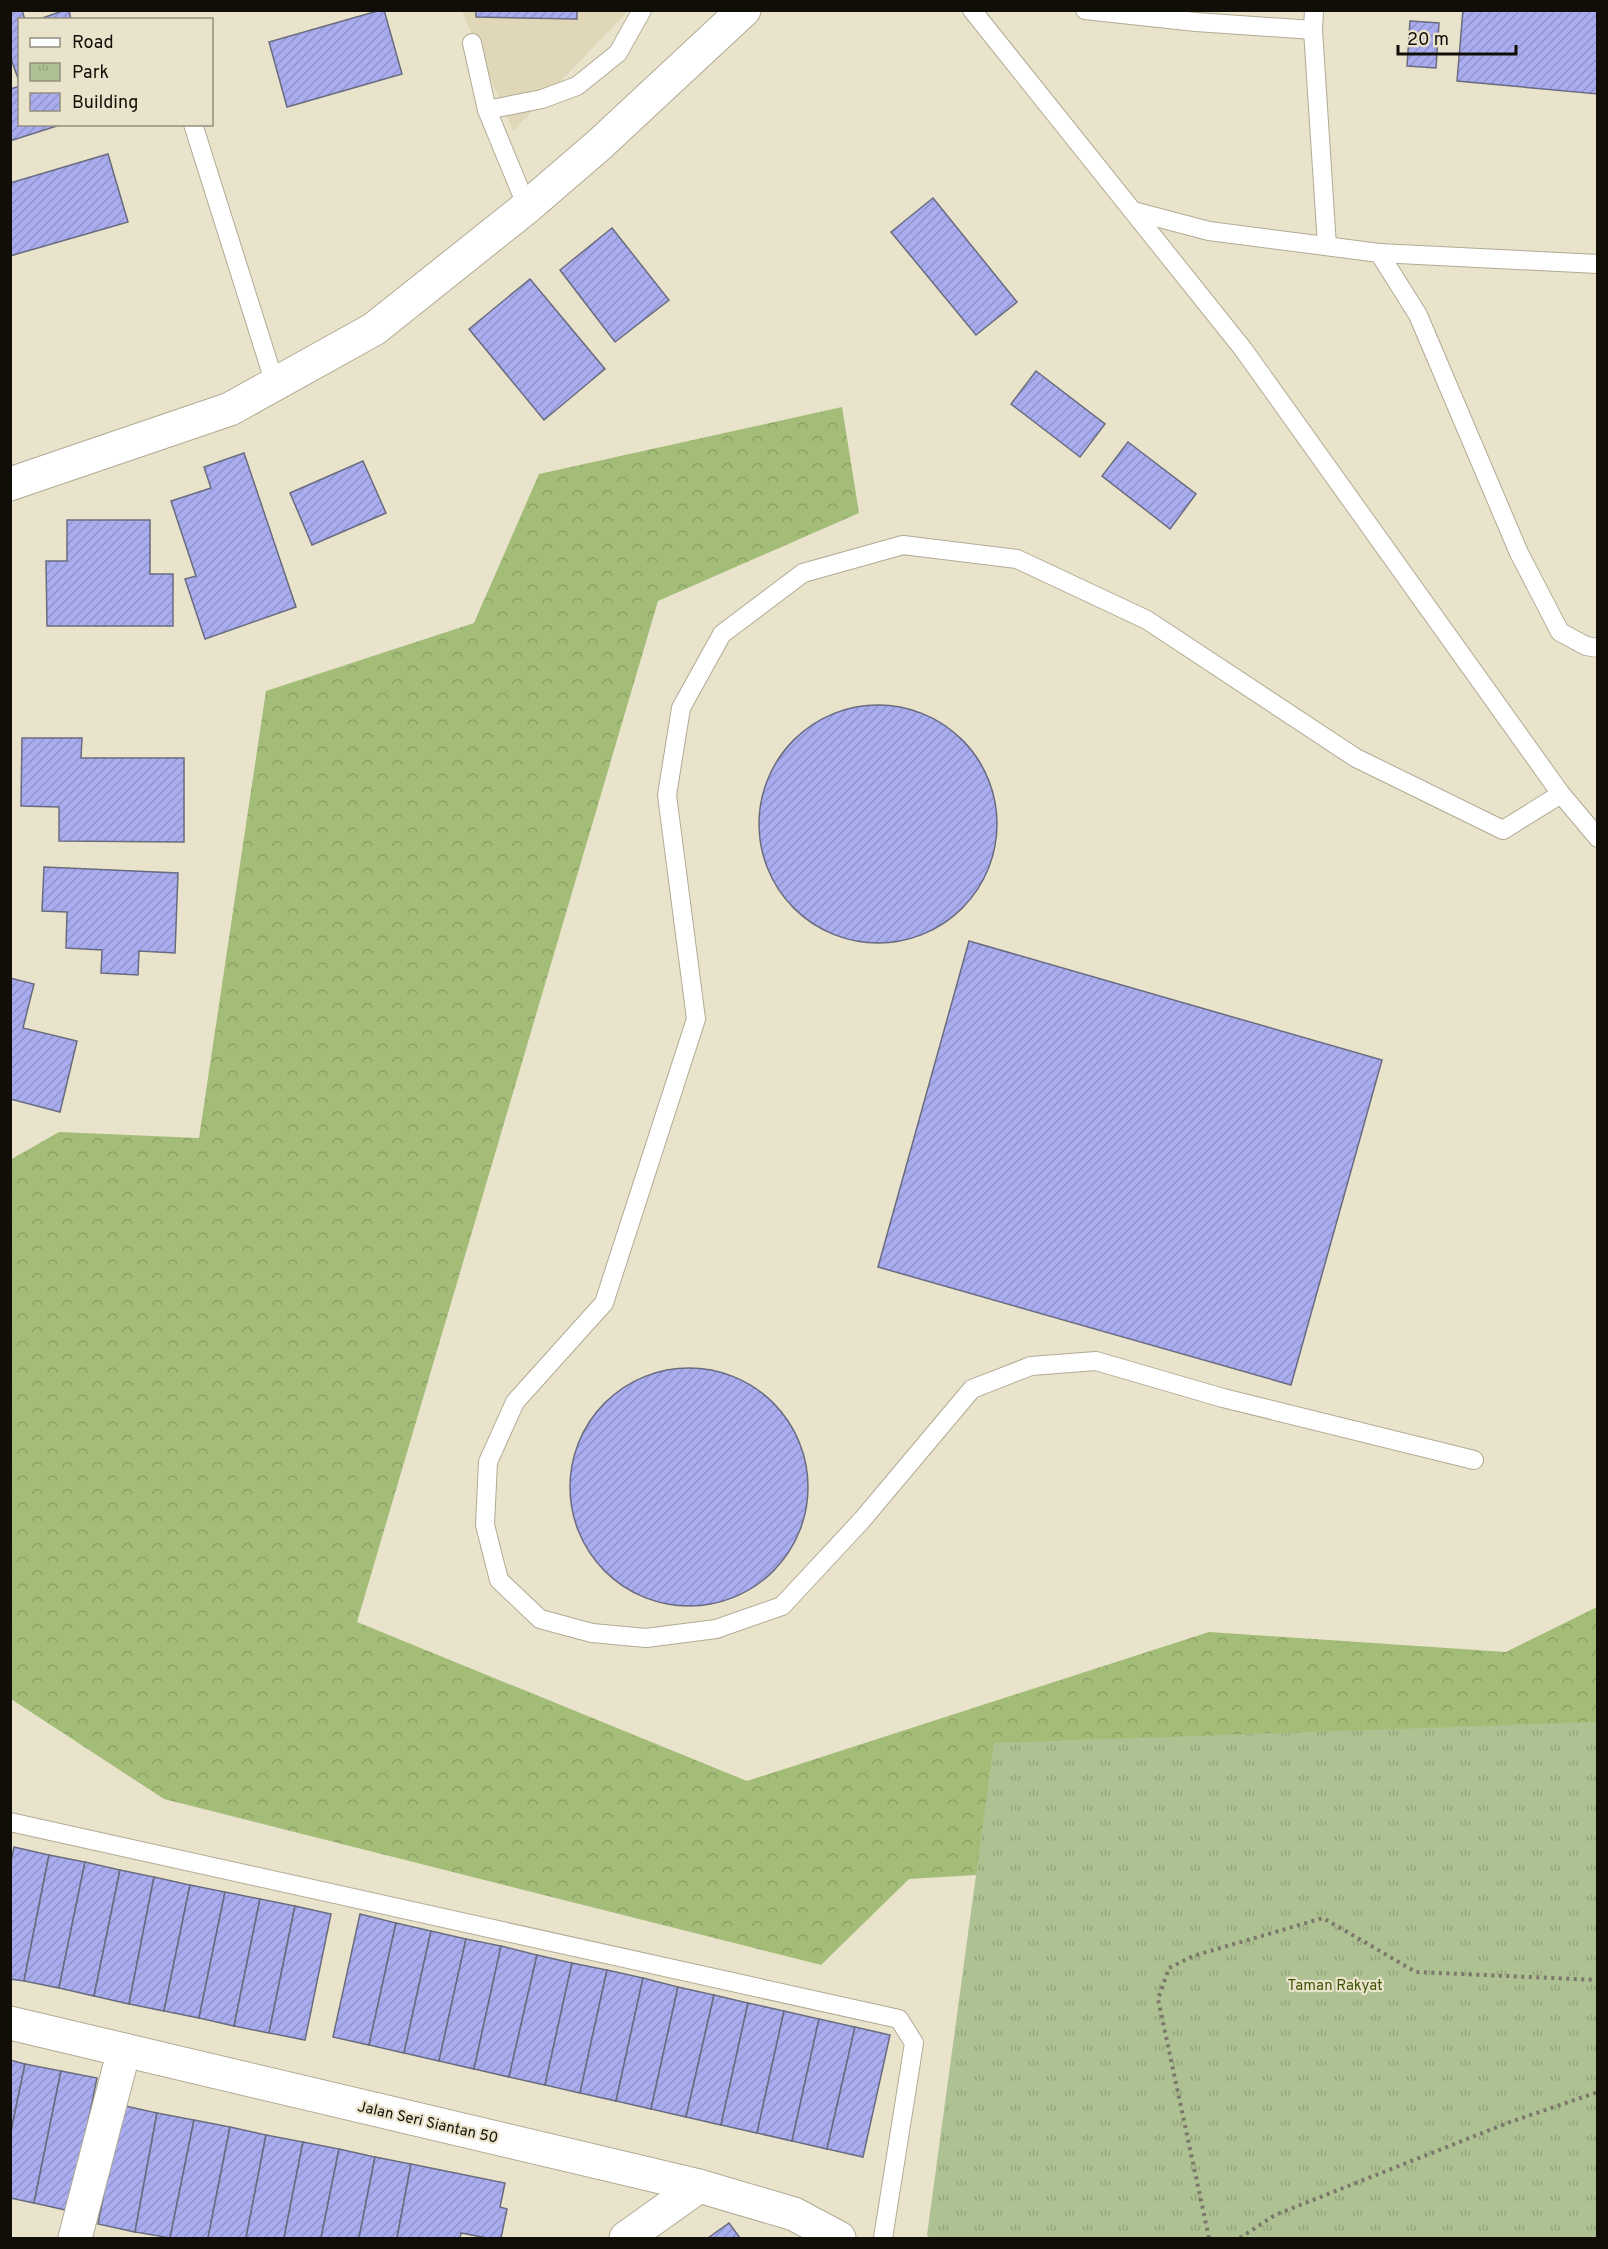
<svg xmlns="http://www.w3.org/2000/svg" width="1608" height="2249" viewBox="0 0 1608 2249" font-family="Overpass,sans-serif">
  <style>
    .built { fill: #e0d7b9 }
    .forest { fill: url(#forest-crowns) }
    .park { fill: url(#park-tufts) }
    .building { fill: url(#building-hatch); stroke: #696b7f; stroke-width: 1.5 }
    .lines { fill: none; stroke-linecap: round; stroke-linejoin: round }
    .lane-casing { stroke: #b1aa94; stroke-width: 20 }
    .street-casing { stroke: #b1aa94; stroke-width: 35 }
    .path { stroke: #7c7869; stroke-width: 4; stroke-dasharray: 3 4.5; stroke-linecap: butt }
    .lane { stroke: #fff; stroke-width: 18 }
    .street { stroke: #fff; stroke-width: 33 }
    .labels { text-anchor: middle; stroke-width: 4.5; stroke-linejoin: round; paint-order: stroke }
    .park-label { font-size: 15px; fill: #3e5304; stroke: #eae3cc }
    .street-label { font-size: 15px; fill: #100e07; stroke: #eae3cc }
  </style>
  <defs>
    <pattern id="forest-crowns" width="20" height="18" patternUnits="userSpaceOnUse" patternTransform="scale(1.5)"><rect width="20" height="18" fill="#a3bd78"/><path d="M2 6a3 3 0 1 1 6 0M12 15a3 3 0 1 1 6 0" fill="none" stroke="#8ba166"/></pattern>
    <pattern id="park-tufts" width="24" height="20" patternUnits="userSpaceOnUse" patternTransform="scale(1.5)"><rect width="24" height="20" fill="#aec192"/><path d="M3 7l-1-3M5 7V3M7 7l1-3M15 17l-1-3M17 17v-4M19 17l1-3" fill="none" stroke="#95a57c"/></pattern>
    <pattern id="building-hatch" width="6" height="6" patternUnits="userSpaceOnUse" patternTransform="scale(1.5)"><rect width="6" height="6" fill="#a9adf0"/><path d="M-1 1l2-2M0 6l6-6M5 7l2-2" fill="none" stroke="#9094cc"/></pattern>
  </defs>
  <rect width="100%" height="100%" fill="#eae3cc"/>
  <polygon class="built" points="462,11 628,11 513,131"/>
  <polygon class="forest" points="842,407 859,513 658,601 357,1622 747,1781 1209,1632 1506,1652 1597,1607 1597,1908 1267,1858 909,1879 821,1965 164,1799 11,1699 10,1160 59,1132 199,1138 266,691 474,623 539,474"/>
  <polygon class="park" points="1597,1722 1597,2238 929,2238 927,2235 994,1743"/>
  <g class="building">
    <polygon points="10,10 22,10 25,20 20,20 20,84 10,56"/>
    <polygon points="65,10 69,10 71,20 37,20"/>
    <polygon points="381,10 384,10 402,74 287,107 269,42"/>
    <polygon points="476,10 577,10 577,19 476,17"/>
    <polygon points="1463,10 1598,10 1598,94 1457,81"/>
    <polygon points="1410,21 1439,23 1436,68 1407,66"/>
    <polygon points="20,86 20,124 63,124 10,141 10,89"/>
    <polygon points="108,154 128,222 10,256 10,183"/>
    <polygon points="933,198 1017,302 976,335 891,232"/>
    <polygon points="612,228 669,300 615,342 560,270"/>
    <polygon points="530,279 605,369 544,420 469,329"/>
    <polygon points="1036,371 1105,424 1080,457 1011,404"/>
    <polygon points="1128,442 1196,494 1170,529 1102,476"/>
    <polygon points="244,453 296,607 205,639 185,579 196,576 171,501 211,488 204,467"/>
    <polygon points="363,461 386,513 312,545 290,493"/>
    <polygon points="67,520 150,520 150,574 173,574 173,626 47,626 46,561 67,561"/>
    <circle cx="878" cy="824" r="119"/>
    <polygon points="22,738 82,738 81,758 184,758 184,842 59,841 59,807 21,806"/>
    <polygon points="44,867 178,873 175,953 139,951 138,975 101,973 102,950 66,948 67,912 42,911"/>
    <polygon points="969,941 1382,1060 1291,1385 878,1267"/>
    <polygon points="10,978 34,984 23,1028 77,1041 60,1112 10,1099"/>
    <circle cx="689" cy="1487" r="119"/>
    <polygon points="14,1847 49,1855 24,1981 10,1979 10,1866"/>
    <polygon points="49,1855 85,1862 59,1988 24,1981"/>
    <polygon points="85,1862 120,1870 94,1996 59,1988"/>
    <polygon points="120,1870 154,1877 129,2004 94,1996"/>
    <polygon points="154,1877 190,1885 164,2011 129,2004"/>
    <polygon points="190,1885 225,1892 199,2018 164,2011"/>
    <polygon points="225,1892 260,1899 234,2026 199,2018"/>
    <polygon points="260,1899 295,1906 269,2033 234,2026"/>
    <polygon points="295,1906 331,1914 305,2040 269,2033"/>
    <polygon points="360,1914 396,1923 369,2045 333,2037"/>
    <polygon points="396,1923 431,1931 404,2053 369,2045"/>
    <polygon points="431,1931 466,1939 439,2061 404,2053"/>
    <polygon points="466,1939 501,1946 474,2069 439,2061"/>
    <polygon points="501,1946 537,1955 509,2077 474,2069"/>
    <polygon points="537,1955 572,1963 545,2085 509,2077"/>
    <polygon points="572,1963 607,1970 580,2093 545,2085"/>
    <polygon points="607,1970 643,1978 616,2101 580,2093"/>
    <polygon points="643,1978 678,1987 651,2109 616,2101"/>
    <polygon points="678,1987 714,1995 686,2117 651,2109"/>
    <polygon points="714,1995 748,2003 721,2125 686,2117"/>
    <polygon points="748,2003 784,2011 757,2133 721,2125"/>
    <polygon points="784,2011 819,2019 792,2141 757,2133"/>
    <polygon points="819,2019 855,2027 827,2149 792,2141"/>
    <polygon points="855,2027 890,2035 863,2157 827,2149"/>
    <polygon points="10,2060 25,2064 10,2136"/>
    <polygon points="25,2064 61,2071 34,2203 10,2198 10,2136"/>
    <polygon points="61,2071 97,2078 70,2211 34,2203"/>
    <polygon points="121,2105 157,2113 135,2232 98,2224"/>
    <polygon points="157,2113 194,2120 170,2238 135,2232"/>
    <polygon points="194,2120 230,2127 208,2238 170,2238"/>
    <polygon points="230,2127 266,2135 246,2238 208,2238"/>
    <polygon points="266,2135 303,2142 284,2238 246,2238"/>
    <polygon points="303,2142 339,2149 321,2238 284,2238"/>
    <polygon points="339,2149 375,2157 359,2238 321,2238"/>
    <polygon points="375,2157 411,2164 397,2238 359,2238"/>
    <polygon points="411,2164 505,2183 500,2207 507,2209 501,2238 487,2238 461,2233 460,2238 397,2238"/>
    <polygon points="729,2223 740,2238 708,2238"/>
  </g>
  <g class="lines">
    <defs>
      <g id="lane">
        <polyline points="972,10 1243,349 1561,794 1598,838"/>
        <polyline points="1085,10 1196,22 1313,30"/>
        <polyline points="1314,10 1313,30 1327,246"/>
        <polyline points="472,43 487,110 527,207"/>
        <polyline points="487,110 542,99 577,86 618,53 642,10"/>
        <polyline points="193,124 275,384"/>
        <polyline points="1133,211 1209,231 1379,253 1418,315 1519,553 1560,632 1586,646 1598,648"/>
        <polyline points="1379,253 1598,264"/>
        <polyline points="1474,1460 1223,1398 1096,1361 1031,1366 972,1389 862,1520 782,1606 716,1629 646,1638 592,1633 540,1619 499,1580 485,1525 488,1462 515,1402 604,1303 696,1019 667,795 681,708 722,634 803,573 903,545 1017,559 1147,620 1356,758 1503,830 1561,794"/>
        <polyline points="10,1822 899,2019 914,2043 883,2238"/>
      </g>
      <g id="street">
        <polyline points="10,484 230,409 374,329 527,207 599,145 744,10"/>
        <polyline points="10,2023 699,2186 794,2214 839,2238"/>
        <polyline points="75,2238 124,2050"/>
        <polyline points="626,2238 699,2186"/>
      </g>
    </defs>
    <use href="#lane" class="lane-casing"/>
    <use href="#street" class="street-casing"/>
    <g class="path">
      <polyline points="1209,2238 1158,1999 1169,1968 1193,1956 1323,1918 1416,1972 1598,1980"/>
      <polyline points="1240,2238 1275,2215 1510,2122 1598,2092"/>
    </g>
    <use href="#lane" class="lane"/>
    <use href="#street" class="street"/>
  </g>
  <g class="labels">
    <g class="park-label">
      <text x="1335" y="1990">Taman Rakyat</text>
    </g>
    <g class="street-label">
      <text transform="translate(428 2122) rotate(13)" y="5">Jalan Seri Siantan 50</text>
    </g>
  </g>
  <rect width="1608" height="2249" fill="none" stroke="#100e07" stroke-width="24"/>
  <rect x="18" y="18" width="195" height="108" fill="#eae3cc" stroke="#938e7d" stroke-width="1.5"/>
  <rect x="30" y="38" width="30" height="9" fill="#ffffff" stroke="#938e7d" stroke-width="1.5"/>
  <text x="72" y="48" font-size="18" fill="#100e07">Road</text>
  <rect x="30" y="63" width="30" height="18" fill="url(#park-tufts)" stroke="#938e7d" stroke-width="1.5"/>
  <text x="72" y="78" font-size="18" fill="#100e07">Park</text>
  <rect x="30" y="93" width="30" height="18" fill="url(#building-hatch)" stroke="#938e7d" stroke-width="1.5"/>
  <text x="72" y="108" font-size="18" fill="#100e07">Building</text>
  <path d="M1398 45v9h118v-9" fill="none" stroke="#100e07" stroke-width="3"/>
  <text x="1407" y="45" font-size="18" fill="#100e07" stroke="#eae3cc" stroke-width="4.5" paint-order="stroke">20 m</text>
</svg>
